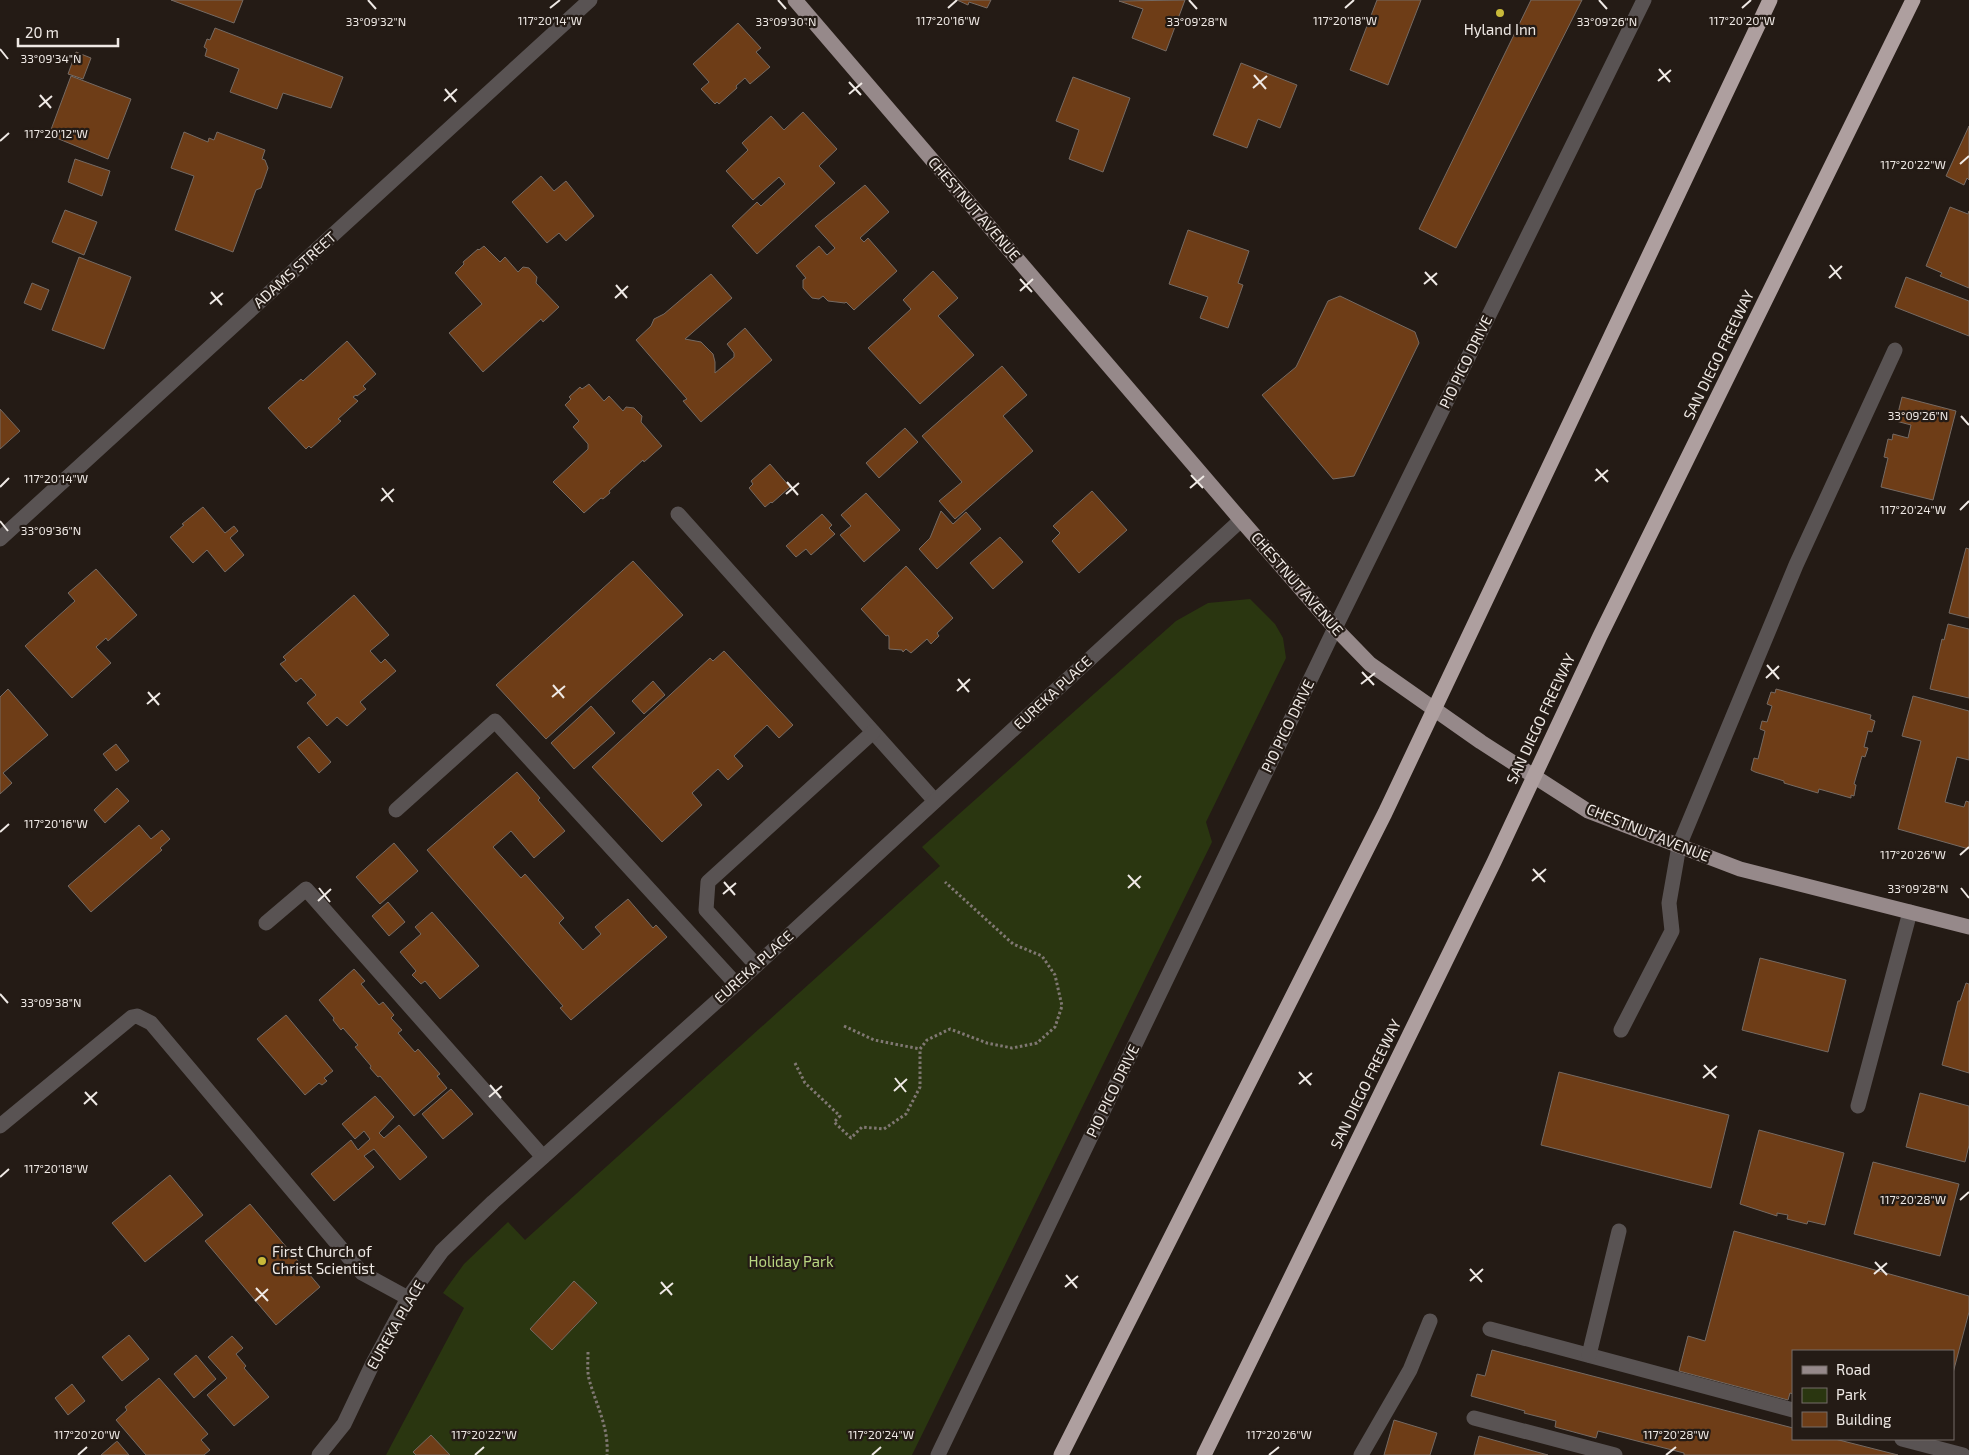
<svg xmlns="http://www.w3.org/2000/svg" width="1969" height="1455" viewBox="0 0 1969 1455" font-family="'Exo 2',sans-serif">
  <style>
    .green { fill: #2a3610 }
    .building { fill: #6e3d17; stroke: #756a63 }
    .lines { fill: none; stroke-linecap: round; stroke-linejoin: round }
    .path { stroke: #807873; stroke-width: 3; stroke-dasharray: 2.5 2.5; stroke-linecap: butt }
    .minor { stroke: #595353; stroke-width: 15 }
    .major { stroke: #96898a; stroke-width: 15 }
    .highway { stroke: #ae9f9f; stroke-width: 15 }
    .ticks { fill: none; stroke: #efe9e5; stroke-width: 2 }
    .poi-dot { fill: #c9ba3a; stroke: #241b15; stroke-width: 2 }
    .labels { text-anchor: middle; stroke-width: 4.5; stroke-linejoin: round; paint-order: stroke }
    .poi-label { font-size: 15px; fill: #efe9e5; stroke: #241b15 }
    .street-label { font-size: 15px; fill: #efe9e5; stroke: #241b15 }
    .park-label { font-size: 15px; fill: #b8d681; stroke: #241b15 }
    .ticks-label { font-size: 12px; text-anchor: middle; fill: #efe9e5; stroke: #241b15; stroke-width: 4.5; stroke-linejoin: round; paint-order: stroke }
  </style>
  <rect width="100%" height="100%" fill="#241b15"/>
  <polygon class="green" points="1250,599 1275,624 1283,638 1286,658 1206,822 1212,842 912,1455 386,1455 464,1308 443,1293 464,1264 508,1222 525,1240 940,866 922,847 1176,621 1208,603"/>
  <g class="building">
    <polygon points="171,0 243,0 234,23"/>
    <polygon points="957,0 991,0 987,8 969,2 968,5"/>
    <polygon points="1185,0 1166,51 1132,38 1143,9 1119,1"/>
    <polygon points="1377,0 1421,0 1388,85 1350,70"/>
    <polygon points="1531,0 1582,0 1456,248 1419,229"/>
    <polygon points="738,23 761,48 756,52 770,67 750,84 745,78 736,86 737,88 719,104 717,102 715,104 701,89 709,82 693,64"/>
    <polygon points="215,28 343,77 331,108 283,93 277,109 230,92 239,69 205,56 207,49 204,47 207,39 210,40"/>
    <polygon points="76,52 91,58 83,79 68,74"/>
    <polygon points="1241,63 1297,85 1280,128 1258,119 1247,148 1213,135"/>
    <polygon points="71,76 131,99 108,159 49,135"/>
    <polygon points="1073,77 1130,98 1103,172 1069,159 1079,130 1056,121"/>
    <polygon points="803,112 837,149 819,166 835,183 757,254 732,226 757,202 761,206 785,184 779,177 753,200 726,171 748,150 742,143 771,116 784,130"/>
    <polygon points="1969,126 1969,180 1967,178 1964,185 1946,176"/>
    <polygon points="184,132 208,142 209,138 214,140 217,132 265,150 262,159 265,160 268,168 261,188 256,190 233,252 175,230 194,176 171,168"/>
    <polygon points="75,159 110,171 102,196 68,182"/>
    <polygon points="541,176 554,191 566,181 594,216 566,241 559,233 547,243 512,202"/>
    <polygon points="865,185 889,212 860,238 864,242 868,238 897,271 854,310 846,302 845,303 828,301 823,296 819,299 812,298 803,288 803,280 806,278 796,266 819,246 827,255 835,248 815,226"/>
    <polygon points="1950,207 1968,214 1969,211 1969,288 1940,276 1942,273 1926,266"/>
    <polygon points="65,210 97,222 84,255 52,242"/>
    <polygon points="1188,230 1249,251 1238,283 1243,285 1228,328 1200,318 1208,297 1169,284"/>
    <polygon points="484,246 500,262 505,257 518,272 523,267 529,268 537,277 536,283 559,307 543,322 541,319 483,372 449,333 482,304 455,273 464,264 463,262 478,249 479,250"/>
    <polygon points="79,257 131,277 104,349 52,330"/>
    <polygon points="933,271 958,298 938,316 974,355 920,404 868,348 911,309 903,300"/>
    <polygon points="711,274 732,298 685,339 701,342 713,354 715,362 715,373 734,357 734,353 727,344 745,328 772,360 701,422 683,401 687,399 636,340 651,326 654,319 664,314"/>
    <polygon points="1906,277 1969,301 1969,336 1895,307"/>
    <polygon points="32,283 49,290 41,310 24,303"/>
    <polygon points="1340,296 1415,332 1419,343 1354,476 1333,479 1262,395 1296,367 1328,301"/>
    <polygon points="347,341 376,374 363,386 366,389 357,396 356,395 353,397 358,401 338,419 341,421 311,448 309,446 306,449 268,408 301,379 303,381"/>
    <polygon points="1002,366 1027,395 1003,416 1033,451 955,519 939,501 962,482 922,436"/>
    <polygon points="589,384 604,401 609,396 623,411 626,407 634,408 642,416 641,422 662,446 644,462 643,460 609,491 610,493 603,499 601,498 584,513 553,482 588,449 588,444 573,427 579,421 565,405 571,399 569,397 580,387 582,389"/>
    <polygon points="1902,397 1956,411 1933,500 1881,487 1888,458 1884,457 1888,439 1892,440 1893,434 1908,438 1911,425 1896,421"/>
    <polygon points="0,409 20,431 0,449"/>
    <polygon points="905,428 918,442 879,478 866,463"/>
    <polygon points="770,464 790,487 772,503 771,502 765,507 749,488 753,484 751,481"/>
    <polygon points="1092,491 1127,530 1079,573 1052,541 1060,533 1053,526"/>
    <polygon points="866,493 900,530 864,562 840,535 851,526 841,515"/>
    <polygon points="203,507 225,533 234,526 238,531 230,538 244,555 225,572 207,550 193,563 170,537 184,525 182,524"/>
    <polygon points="941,511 953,524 966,512 981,529 937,569 919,549 930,538"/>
    <polygon points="822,514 832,525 829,528 835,534 811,555 806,549 796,557 786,546"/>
    <polygon points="1000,537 1023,562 993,589 970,563"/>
    <polygon points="1966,548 1969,549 1969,618 1949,613"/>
    <polygon points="633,561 683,615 546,739 496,685"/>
    <polygon points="906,566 953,618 937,633 939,636 931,644 927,639 911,653 906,649 903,652 902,650 889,649 889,637 888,635 886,636 861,609"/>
    <polygon points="96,569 137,615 108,641 106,638 96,647 111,663 72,698 25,646 75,601 68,593"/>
    <polygon points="354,595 389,635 370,651 381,663 385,659 396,671 360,702 366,709 347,726 337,717 327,726 307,703 316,695 301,678 296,682 280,664 286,660 283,657"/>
    <polygon points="1948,624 1969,629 1969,698 1930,689 1942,639 1944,640"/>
    <polygon points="724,651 793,725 779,738 767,725 734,756 743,766 728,780 718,769 692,793 702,805 662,842 592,767 710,658 713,661"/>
    <polygon points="653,681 665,695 644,714 632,701"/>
    <polygon points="8,689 48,735 3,773 12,783 0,794 0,697"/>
    <polygon points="1776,689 1871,715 1870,719 1875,721 1872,732 1868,731 1864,747 1868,748 1865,757 1862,756 1854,784 1856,785 1854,796 1851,795 1851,798 1819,789 1818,793 1784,783 1784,781 1755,772 1751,770 1754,758 1758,759 1765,731 1760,729 1762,721 1767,722 1772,706 1767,704 1771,692 1775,693"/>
    <polygon points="1913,696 1969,711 1969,760 1957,757 1945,802 1964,807 1966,801 1969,802 1969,849 1898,829 1921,741 1902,736"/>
    <polygon points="591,706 615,733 574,769 551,743"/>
    <polygon points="309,737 331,762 319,773 297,747"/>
    <polygon points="116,744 129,761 116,771 103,754"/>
    <polygon points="517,772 540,798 538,800 565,831 534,858 511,831 493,847 521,878 525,874 564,918 559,923 583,950 601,934 595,927 628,899 653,928 656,925 667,937 571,1020 560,1008 563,1006 427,850"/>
    <polygon points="117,788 129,801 105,823 94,810"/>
    <polygon points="139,825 151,839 162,830 170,839 160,848 162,850 91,912 68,886"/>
    <polygon points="394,843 418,871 380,904 356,877"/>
    <polygon points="388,902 405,922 389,936 372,916"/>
    <polygon points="432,912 479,966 440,999 425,981 421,984 412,975 416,971 400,952 421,934 415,927"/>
    <polygon points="1760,958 1846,980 1828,1052 1742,1030"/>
    <polygon points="354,969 365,981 361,984 379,1005 383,1002 394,1015 391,1018 402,1030 398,1033 415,1052 418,1049 440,1074 437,1076 447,1088 414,1116 380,1076 378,1077 370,1068 371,1066 355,1047 358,1045 343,1028 341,1030 333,1020 334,1018 319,1000"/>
    <polygon points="1966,983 1969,984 1969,1073 1942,1065 1958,1001 1960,1001"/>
    <polygon points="286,1015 333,1071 324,1078 327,1081 322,1085 319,1083 305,1095 257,1039"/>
    <polygon points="1559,1072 1729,1115 1711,1188 1541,1145"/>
    <polygon points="451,1089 473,1114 443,1139 422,1114"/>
    <polygon points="1920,1093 1969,1106 1969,1145 1965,1162 1906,1147"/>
    <polygon points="375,1096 394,1117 379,1133 384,1138 399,1125 427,1157 400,1180 374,1149 364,1156 374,1167 334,1201 311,1174 351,1140 358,1150 370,1139 364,1131 355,1139 342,1124"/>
    <polygon points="1759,1130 1844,1153 1825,1225 1808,1221 1807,1224 1787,1219 1788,1215 1777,1213 1777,1216 1740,1204"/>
    <polygon points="1873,1162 1959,1184 1940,1256 1854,1234"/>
    <polygon points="170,1175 203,1215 145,1262 112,1223"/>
    <polygon points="250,1204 320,1287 276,1325 205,1241"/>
    <polygon points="1734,1231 1969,1296 1969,1312 1953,1373 1953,1351 1793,1351 1793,1394 1790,1393 1788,1400 1679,1371 1688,1336 1705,1341"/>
    <polygon points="574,1281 597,1303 552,1350 530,1329"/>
    <polygon points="129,1335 149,1359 122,1381 102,1357"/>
    <polygon points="232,1336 243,1348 236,1354 246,1366 244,1368 269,1397 234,1426 207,1395 227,1378 208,1357"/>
    <polygon points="1492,1350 1793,1428 1793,1439 1835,1439 1898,1455 1684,1455 1684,1453 1598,1431 1596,1438 1555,1427 1556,1421 1524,1413 1525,1411 1471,1396 1477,1374 1485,1376"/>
    <polygon points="196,1355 216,1379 194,1398 174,1374"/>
    <polygon points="159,1378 208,1434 201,1440 210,1450 204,1455 146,1455 116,1420 127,1410 125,1407"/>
    <polygon points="72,1384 85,1401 68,1415 55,1398"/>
    <polygon points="1394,1420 1437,1433 1430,1455 1384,1455"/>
    <polygon points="431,1435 450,1455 416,1455 413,1452"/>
    <polygon points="1479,1436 1548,1455 1474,1455"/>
    <polygon points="117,1441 129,1455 101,1455"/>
  </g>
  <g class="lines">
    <g class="path">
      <polyline points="844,1026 874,1040 920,1049"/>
      <polyline points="795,1063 805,1083 840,1116 834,1122 851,1138 862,1127 884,1129 906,1114 920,1087 920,1049 927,1040 950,1029 987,1043 1012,1048 1037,1043 1055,1027 1062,1006 1055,975 1042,956 1013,944 945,882"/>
      <path d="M588,1352C588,1361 587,1371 589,1379C596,1405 609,1427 607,1455"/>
    </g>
    <g class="minor">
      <polyline points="678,514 935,801"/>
      <polyline points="0,539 590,0"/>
      <polyline points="396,810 495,721 736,984"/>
      <polyline points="266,923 306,889 543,1157"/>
      <polyline points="756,965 706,910 708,882 873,732"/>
      <polyline points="1621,1030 1672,931 1669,903 1679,846 1796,565 1895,350"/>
      <polyline points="1858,1106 1910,912"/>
      <polyline points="0,1126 132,1017 137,1016 151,1023 362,1273 408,1298"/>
      <polyline points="1490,1329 1793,1410"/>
      <polyline points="1589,1355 1619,1231"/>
      <polyline points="1474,1418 1615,1455"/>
      <polyline points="1902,1439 1963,1455"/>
      <polyline points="319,1455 344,1424 373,1363 408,1298 442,1251 493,1202 736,984 1241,520"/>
      <polyline points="938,1455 1335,628 1644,0"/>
      <polyline points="1361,1455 1410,1370 1430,1321"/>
    </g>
    <polyline class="major" points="795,0 1241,520 1335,628 1370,664 1481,742 1588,811 1740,869 1969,927"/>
    <g class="highway">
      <polyline points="1061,1455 1385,813 1770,0"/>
      <polyline points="1204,1455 1494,862 1600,636 1913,0"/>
    </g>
  </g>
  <path class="ticks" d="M368,0L376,9M778,0L786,9M1189,0L1197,9M1599,0L1607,9M550,8L560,0M948,8L957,0M1345,8L1354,0M1742,8L1751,0M0,49L8,59M1659,69L1670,82M1254,75L1266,89M1658,81L1671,70M849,82L861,95M1253,88L1267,76M445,89L456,102M849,94L862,83M40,95L51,108M444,101L457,89M39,107L52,96M0,141L9,133M1960,164L1969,156M1830,265L1841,279M1425,272L1437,285M1829,278L1842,266M1020,279L1032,292M1424,284L1437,273M616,285L627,298M1020,291L1033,279M211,292L222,305M615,298L628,286M210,304L223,293M1961,416L1969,425M1596,469L1608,482M1191,475L1203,488M1595,481L1608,470M787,482L798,495M0,487L9,478M382,488L393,502M1190,488L1204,476M786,494L799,483M381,501L394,489M1960,510L1969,501M0,521L8,531M1767,665L1779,679M1362,672L1374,685M1766,678L1779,666M958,679L969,692M1361,684L1375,673M553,685L564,698M957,691L970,679M148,692L159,705M552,697L565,686M147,704L160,693M0,832L9,824M1960,855L1969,847M1533,869L1545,882M1128,875L1140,888M1532,881L1546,869M724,882L735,895M319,888L330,902M1128,888L1141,876M1961,888L1969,898M723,894L736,883M318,901L331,889M0,994L8,1003M1704,1065L1716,1078M1299,1072L1311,1085M895,1078L906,1092M1703,1078L1717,1066M1299,1084L1312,1073M490,1085L501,1098M894,1091L907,1079M85,1092L97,1105M489,1097L502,1086M84,1104L97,1092M0,1177L9,1169M1960,1200L1969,1192M1875,1262L1887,1275M1470,1269L1482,1282M1874,1274L1887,1263M1066,1275L1077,1288M1470,1281L1483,1269M661,1282L672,1295M1065,1287L1078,1276M256,1288L268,1301M660,1294L673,1283M255,1301L268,1289M78,1455L87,1447M475,1455L484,1447M872,1455L881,1447M1269,1455L1279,1447M1666,1455L1676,1447"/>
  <g class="poi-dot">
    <circle cx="1500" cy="13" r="5"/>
    <circle cx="262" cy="1261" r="5"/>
  </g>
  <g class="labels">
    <g class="poi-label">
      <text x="1500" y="35">Hyland Inn</text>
      <text x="272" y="1257" text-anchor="start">First Church of<tspan x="272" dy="17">Christ Scientist</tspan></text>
    </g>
    <g class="street-label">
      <text transform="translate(974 209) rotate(49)" y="5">CHESTNUT AVENUE</text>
      <text transform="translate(295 270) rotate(-42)" y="5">ADAMS STREET</text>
      <text transform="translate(1719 355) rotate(-64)" y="5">SAN DIEGO FREEWAY</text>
      <text transform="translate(1466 362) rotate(-64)" y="5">PIO PICO DRIVE</text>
      <text transform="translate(1297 584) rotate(49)" y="5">CHESTNUT AVENUE</text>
      <text transform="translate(1053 693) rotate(-43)" y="5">EUREKA PLACE</text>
      <text transform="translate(1541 719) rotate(-65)" y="5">SAN DIEGO FREEWAY</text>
      <text transform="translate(1288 726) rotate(-64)" y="5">PIO PICO DRIVE</text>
      <text transform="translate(1648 833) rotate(22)" y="5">CHESTNUT AVENUE</text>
      <text transform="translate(754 967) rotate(-42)" y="5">EUREKA PLACE</text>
      <text transform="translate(1366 1084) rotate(-64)" y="5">SAN DIEGO FREEWAY</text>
      <text transform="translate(1113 1091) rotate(-64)" y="5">PIO PICO DRIVE</text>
      <text transform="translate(396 1325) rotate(-60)" y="5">EUREKA PLACE</text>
    </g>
    <g class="park-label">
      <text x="791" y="1267">Holiday Park</text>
    </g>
  </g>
  <g class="ticks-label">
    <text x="550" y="25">117°20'14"W</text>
    <text x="948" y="25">117°20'16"W</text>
    <text x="1345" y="25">117°20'18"W</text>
    <text x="1742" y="25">117°20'20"W</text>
    <text x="376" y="26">33°09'32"N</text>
    <text x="786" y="26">33°09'30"N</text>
    <text x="1197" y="26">33°09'28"N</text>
    <text x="1607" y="26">33°09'26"N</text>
    <text x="51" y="63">33°09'34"N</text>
    <text x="56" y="138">117°20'12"W</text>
    <text x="1913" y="169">117°20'22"W</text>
    <text x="1918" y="420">33°09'26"N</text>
    <text x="56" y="483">117°20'14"W</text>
    <text x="1913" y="514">117°20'24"W</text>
    <text x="51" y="535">33°09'36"N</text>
    <text x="56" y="828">117°20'16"W</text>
    <text x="1913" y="859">117°20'26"W</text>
    <text x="1918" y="893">33°09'28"N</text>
    <text x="51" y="1007">33°09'38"N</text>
    <text x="56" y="1173">117°20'18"W</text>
    <text x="1913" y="1204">117°20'28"W</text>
    <text x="87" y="1439">117°20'20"W</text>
    <text x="484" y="1439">117°20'22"W</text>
    <text x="881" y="1439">117°20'24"W</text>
    <text x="1279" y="1439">117°20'26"W</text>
    <text x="1676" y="1439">117°20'28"W</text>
  </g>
  <rect x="1792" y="1350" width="162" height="90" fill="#241b15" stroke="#756d68"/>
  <rect x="1802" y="1366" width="25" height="8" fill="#96898a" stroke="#756d68"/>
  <text x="1836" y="1375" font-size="15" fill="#efe9e5">Road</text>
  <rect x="1802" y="1388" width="25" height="15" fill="#2a3610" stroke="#756d68"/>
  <text x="1836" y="1400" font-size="15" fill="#efe9e5">Park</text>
  <rect x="1802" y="1412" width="25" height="15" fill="#6e3d17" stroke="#756d68"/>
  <text x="1836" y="1425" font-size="15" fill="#efe9e5">Building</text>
  <path d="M18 38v8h100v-8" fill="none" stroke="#efe9e5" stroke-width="2.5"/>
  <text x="25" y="38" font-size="15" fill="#efe9e5" stroke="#241b15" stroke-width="4" paint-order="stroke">20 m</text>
</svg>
